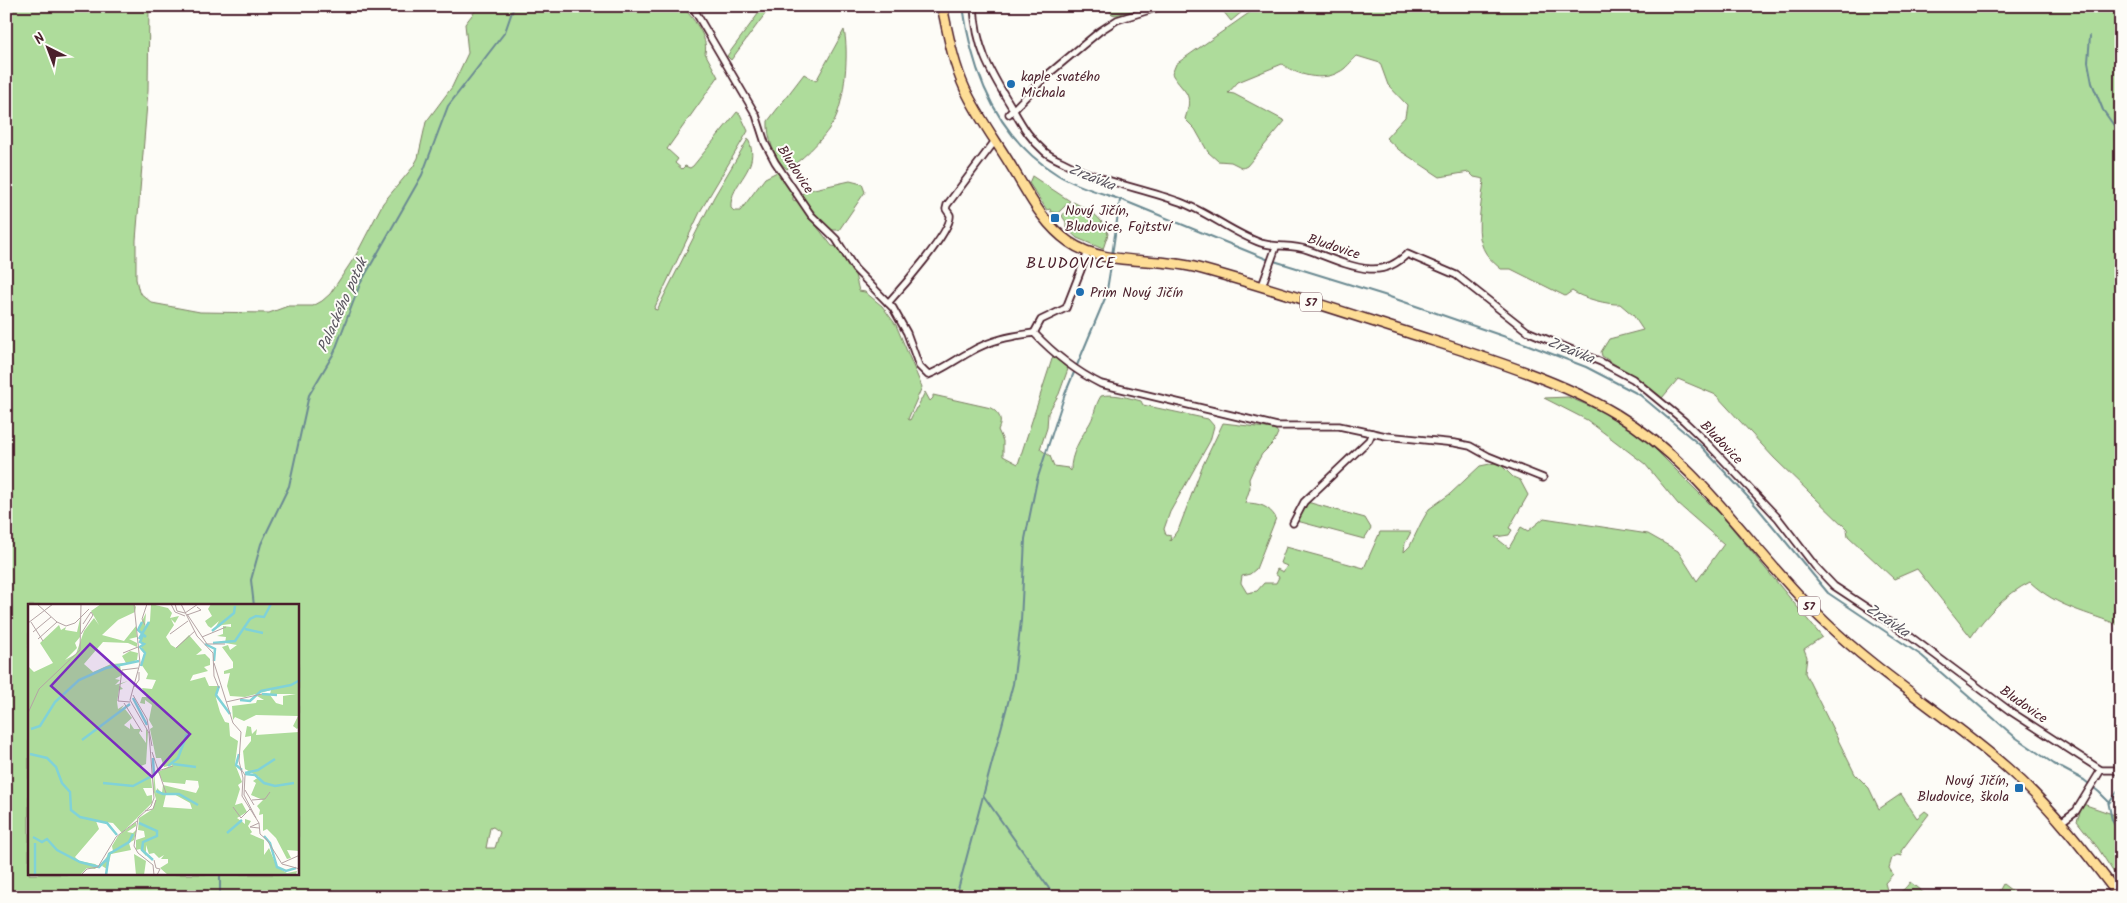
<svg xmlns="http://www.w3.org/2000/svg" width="2127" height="903" viewBox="0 0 2127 903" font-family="Kalam,sans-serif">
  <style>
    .green { fill: #aedc9b; stroke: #7c7e63; fill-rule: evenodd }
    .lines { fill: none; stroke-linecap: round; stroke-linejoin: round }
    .stream { stroke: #6b8a92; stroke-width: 2 }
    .street-casing { stroke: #4a1f2b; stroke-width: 9 }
    .primary-casing { stroke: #4a1f2b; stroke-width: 12 }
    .street { stroke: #fdfcf7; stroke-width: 5.5 }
    .primary { stroke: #fedd96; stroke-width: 9 }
    .poi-dot { fill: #1f6fb2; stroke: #fdfcf7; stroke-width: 2 }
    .labels { text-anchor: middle; stroke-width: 4; stroke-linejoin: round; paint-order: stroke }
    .shield { fill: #fdfcf7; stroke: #806168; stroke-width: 1 }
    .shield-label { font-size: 12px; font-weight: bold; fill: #4a1f2b }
    .poi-label { font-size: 14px; fill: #4a1f2b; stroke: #fdfcf7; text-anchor: start }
    .street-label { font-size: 14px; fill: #4a1f2b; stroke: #fdfcf7 }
    .water-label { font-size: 15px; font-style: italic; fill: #5a555f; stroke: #fdfcf7 }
    .quarter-label { font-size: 16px; letter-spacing: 1px; fill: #4a1f2b; stroke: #fdfcf7 }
    .inset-river { fill: none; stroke: #81d2d7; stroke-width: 2.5 }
    .inset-road { fill: none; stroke: #b5a4a5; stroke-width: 1 }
    .view { fill: #7b2cbf; fill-opacity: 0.15; stroke: #7b2cbf; stroke-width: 2.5 }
    .inset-edge { fill: none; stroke: #4a1f2b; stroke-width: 2.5 }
  </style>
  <rect width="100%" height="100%" fill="#fdfcf7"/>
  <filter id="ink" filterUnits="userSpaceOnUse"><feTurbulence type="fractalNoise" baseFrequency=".02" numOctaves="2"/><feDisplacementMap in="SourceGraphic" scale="10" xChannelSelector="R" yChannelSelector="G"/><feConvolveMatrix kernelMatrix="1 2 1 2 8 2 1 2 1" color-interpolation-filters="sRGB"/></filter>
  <g filter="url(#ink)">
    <g class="green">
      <path d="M6,6H149L148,91L136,240V279L139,292L152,303L200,312L269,313L288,306H313L322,301L330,294L356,255L383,203L413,167L418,158L426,122L452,87L468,53L465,24L479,6H682C692,17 709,37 705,53L718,77L667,149L678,159L675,163L682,169L685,166L690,168L693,166L737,112L740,114L748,131L701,210L654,309L657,310L714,197L748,139C763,169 729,182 731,208L734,211H740L765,178L777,172L795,196L793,197V200L797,201L832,246L839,247L855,275L859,291L865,292L882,306L896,325L922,387L908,419L910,420L916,408L919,407L918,406L925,392L930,401L933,398V395L991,408C1000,414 1003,420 998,430L1003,441V456L1018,464L1053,356L1068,369L1059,394L1048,413L1047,428L1040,449L1050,456L1054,466L1068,468L1071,471C1070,454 1082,436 1090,423C1095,414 1095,405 1101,396C1113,393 1130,398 1141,401L1143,405L1208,419L1214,426L1210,441L1170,512L1164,529L1166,535L1171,536L1170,541L1179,528L1202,467L1223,423L1275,429L1278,433L1274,442L1262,454L1253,470L1249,479L1250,488L1245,503C1259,503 1269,506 1276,518L1256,569L1250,574L1242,576L1241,583L1247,593L1257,591L1264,583H1276L1279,577L1275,574L1277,569L1283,572L1287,566L1280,563L1286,547L1364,568L1380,532H1411L1405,543L1404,552L1410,546L1421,523L1429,509L1450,494L1480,466L1495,463L1501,465L1513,477L1520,480L1528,495L1509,528L1512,530L1509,535L1495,537L1509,548L1521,527L1528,531L1544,518L1648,534L1678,551L1697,581L1724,544L1678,504L1645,464L1587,420L1544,398L1568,397L1606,413L1646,440L1723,517L1822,637L1804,649L1807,657L1805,673L1855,774L1869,788L1879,809L1901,794L1917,818L1925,811L1929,814L1901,851L1902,856L1897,855L1892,858L1889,868L1893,874L1885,883L1887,890L1891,895C1899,895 1906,888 1910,882L1926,895L1924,897H6ZM29,606H298V874H29ZM493,827L500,832L495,848H486L490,828Z"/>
      <polygon points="764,6 771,6 731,60 727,56"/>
      <polygon points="1105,6 1149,6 1116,15 1112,14"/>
      <polygon points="1219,6 1249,6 1231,21"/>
      <path d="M1259,6H2121V626C2087,612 2058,608 2030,582C2006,594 1986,615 1971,637L1917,569L1894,579L1848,536L1847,529L1774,458L1716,395L1678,379L1662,398L1631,375L1602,356L1601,352L1609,339L1643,330L1633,315L1620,304C1609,305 1582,298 1572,291L1565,296L1511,269H1501C1493,262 1485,255 1482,245C1475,229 1483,196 1484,179L1474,177L1469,172L1440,177L1399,150L1386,138L1405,117L1407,105L1388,85L1380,63L1357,56C1351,61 1346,69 1339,72C1323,82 1296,75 1282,64L1238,82L1228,93L1234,94L1285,121L1247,166L1243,168L1231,162L1218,161L1208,152L1195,129L1185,119C1194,91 1185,95 1172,74L1176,64Z"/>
      <path d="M844,30C849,51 845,99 835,119C827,135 803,160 787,169C774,160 767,136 768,121L804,74L816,81Z"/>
      <polygon points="1032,176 1070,201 1058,213 1051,212 1050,209 1047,210 1029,183"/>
      <polygon points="850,181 862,184 865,192 839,230 832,230 819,218 801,195 805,191"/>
      <path d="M1073,202C1089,210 1102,216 1108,234L1103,249L1077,238L1066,228V222L1062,216Z"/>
      <polygon points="1307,502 1365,518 1371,528 1364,539 1297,521"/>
      <polygon points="2083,804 2121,817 2121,884 2098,848 2077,821"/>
      <polygon points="2003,884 2020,897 1996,897"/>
    </g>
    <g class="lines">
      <g class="stream">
        <path d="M963,6C972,74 997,138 1058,175C1081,189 1108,194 1132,204C1178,223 1223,241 1269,260"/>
        <polyline points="2090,36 2088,62 2092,83 2103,110 2115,127 2121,143"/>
        <polyline points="1112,255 1120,200"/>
        <polyline points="1274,261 1384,295 1526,344 1586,367 1640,395 1701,446 1757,507 1828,593 1922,656 2015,737 2054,764 2084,780 2099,792 2108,801 2112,820 2121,837"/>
        <polyline points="254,606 251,580 261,544 289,486 309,395 334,353 360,284 422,175 448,106 505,32 514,6"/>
        <polyline points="983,795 1055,897"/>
        <polyline points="2109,803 2121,787"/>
        <polyline points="220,897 220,874"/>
        <polyline points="956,897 1013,684 1021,621 1025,539 1037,480 1065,394 1106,296 1112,259"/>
      </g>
      <defs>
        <g id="street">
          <path d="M692,6L756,115L765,143L775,162L811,215L836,239L855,269L893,308L907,333L919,366L928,375C944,369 955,360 970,352C990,340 1011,336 1034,333"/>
          <path d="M974,6C976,51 992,74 1014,111C1023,127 1031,140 1045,152C1051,157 1059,160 1065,163C1101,182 1142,188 1180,202C1208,212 1232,233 1261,243C1277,248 1292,244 1308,250C1328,257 1348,267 1370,269C1384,270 1397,264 1407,254L1456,275L1527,331L1601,362L1633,379L1684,421L1709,445L1778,518L1815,566L1834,586L1907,634L2010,711L2101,770H2113L2121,772"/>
          <polyline points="1215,6 1216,7"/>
          <polyline points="1009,114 1046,76 1100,31 1117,20 1162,6"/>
          <polyline points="1262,286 1276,247"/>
          <path d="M888,303C899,291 953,230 950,215C949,213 947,211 946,209L947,205L995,141"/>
          <path d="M1034,333C1054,354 1075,371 1101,384L1277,426H1339L1386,436L1455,443L1470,446L1488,456L1543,478"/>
          <polyline points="1034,333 1041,320 1066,308 1088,252"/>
          <polyline points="1293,523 1304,502 1369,440 1372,433"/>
          <polyline points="2061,822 2076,811 2101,770"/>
        </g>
        <path id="primary" d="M942,6C948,34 953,63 965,89C978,117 997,142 1013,169C1029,195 1043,224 1069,242C1105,267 1155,256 1198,268C1268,287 1337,310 1406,332C1473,354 1556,378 1616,414C1702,465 1754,555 1825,622C1881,676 1949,717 2007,768C2051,806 2085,851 2120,897"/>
      </defs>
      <use href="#street" class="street-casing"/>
      <use href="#primary" class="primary-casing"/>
      <use href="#street" class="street"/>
      <use href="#primary" class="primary"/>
    </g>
  </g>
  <g class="poi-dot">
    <circle cx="1011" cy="84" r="5"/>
    <rect x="1050" y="213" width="10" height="10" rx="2.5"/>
    <circle cx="1080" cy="292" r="5"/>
    <rect x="2014" y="783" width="10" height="10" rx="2.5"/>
  </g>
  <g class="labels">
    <g class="shield">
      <rect x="1300" y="292.5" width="22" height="19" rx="4"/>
      <rect x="1798" y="596.5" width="22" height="19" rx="4"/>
    </g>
    <g class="shield-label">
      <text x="1311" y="306">57</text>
      <text x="1809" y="610">57</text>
    </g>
    <g class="poi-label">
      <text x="1021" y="81">kaple svatého<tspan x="1021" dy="16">Michala</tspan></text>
      <text x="1065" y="215">Nový Jičín,<tspan x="1065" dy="16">Bludovice, Fojtství</tspan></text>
      <text x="1090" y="297">Prim Nový Jičín</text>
      <text x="2009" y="785" text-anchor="end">Nový Jičín,<tspan x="2009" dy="16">Bludovice, škola</tspan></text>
    </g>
    <g class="street-label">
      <text transform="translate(796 169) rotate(57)" y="5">Bludovice</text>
      <text transform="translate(1334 246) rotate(18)" y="5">Bludovice</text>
      <text transform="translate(1722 442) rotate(46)" y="5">Bludovice</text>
      <text transform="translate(2024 704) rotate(35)" y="5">Bludovice</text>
    </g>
    <g class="water-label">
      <text transform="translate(1092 177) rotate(22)" y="5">Zrzávka</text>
      <text transform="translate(342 305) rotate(-66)" y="5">Palackého potok</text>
      <text transform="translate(1571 350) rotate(22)" y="5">Zrzávka</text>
      <text transform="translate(1888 620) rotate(34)" y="5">Zrzávka</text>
    </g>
    <g class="quarter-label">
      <text x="1071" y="268">BLUDOVICE</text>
    </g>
  </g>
  <g transform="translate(28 604)">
    <rect width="271" height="271" fill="#fdfcf7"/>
    <path d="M73,0H106L108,3L107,8L90,16L74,31L96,37L108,22L109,33L101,35L109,39V43L100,39L75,38L56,60L65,68L83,60L98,59L94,52L102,47L110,49L109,56L92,62L94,71L87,75L92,76L87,81L100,77L91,81L95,85L91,86L89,98L90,105L96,101L92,107L97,105L104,114L96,121L102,125V119L106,125H113L111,129L118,139V124L120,128L118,160L113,162L123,174L124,184H115L119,192L124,191V199L94,229L85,219L68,217L71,225L47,253L51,257L67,260L70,262L67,265L59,264L52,271H0V62L6,68L25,59L12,39L31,21L33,26L38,23L37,26L49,28L52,15V33L47,39L49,44L37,56L48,50L56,27L66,14L71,21L63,7ZM123,0L140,4L144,9L142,14L151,12L147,19L143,15L146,21L138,33L143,41L148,44L161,31L174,46L168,51L177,50L182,55V61L176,63L180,67L165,71L162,77L177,73L181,82H190L188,94L192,108L197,118L201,119L202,132L210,137L207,160L214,178L210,181L212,185L207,201L214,199L219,208L209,214L217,220V215L223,217L220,222L224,228L222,230L236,236V251L241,244L249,263L259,269L269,267L268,271H140L132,264L140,259V255H133L136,251L131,254L126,249L121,250L118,241V252L112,245L108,246V236L117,233L116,227L110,226L111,214L125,205L128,195L125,185L126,167L128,190L129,184L134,189L135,181L168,189L171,183L170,177L158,176L157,180L135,178L130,168L145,161L136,163L133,154H128L122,125L125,123L121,116L124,101L117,96V100L112,99L114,93H119L114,84L124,85L128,76L118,75L120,70L113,60L117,48L112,42L116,41L112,38L115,30L110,25L118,9L117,22L122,17ZM144,189L162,199L164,205L135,203L138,190ZM183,0H271L272,122L269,125L265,122L270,112L228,111L216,117L207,113L205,116L204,102L228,99L229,96H236L229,92L232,90L242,91L248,99L255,101V92L268,90H242L243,86L217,93L202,92L199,82L202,69L196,70V67L205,64V58L194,43L200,41L202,46L209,41L197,39L198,33L189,32L195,30V22L203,23V20L194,21L186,26L191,17L183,24L180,22L177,17L184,12L180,5ZM219,122L223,123L224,130L229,125L228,131L271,128V247L259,246L263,254L259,255L248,234L239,225L235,227V210L231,211L232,206L229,202L235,196L223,191L228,179L225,177L231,173L217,165L215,147L223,137V132L217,133ZM108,218V222L99,228L105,229L109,225L106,236L101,239L103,246L83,250L78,271L79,265L74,262L81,248L85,247L84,242L90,232ZM106,250L118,257L116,271H108Z" fill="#aedc9b" fill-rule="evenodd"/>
    <path class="inset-river" d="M217,25L235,29M184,27L206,9L207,2M111,35L121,18M185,39L207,37L222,15L228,12L236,13L243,0M177,40L187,45L186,57M113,62L117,49L112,43L116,40L112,38L115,31L118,33L110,26L114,18M191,82L188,91L202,110M234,90L249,91M105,94L119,121M212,96L222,97L233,87L263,81L272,76M3,125L12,122L27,98L51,76L78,64L111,57M54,136L102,100M2,150L19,154L28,163L34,179L42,188L43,206L52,213L79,219L89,231M211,150L208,161L214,166M125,154L126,172M145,160L168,163M140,162L150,154L159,130M217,169L230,166L247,155M217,170L227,171L236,179L247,182L266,179M75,179L105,182L122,173M128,187L135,190H151L170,201M111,219L129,227V232L115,238L114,246L125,256M199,229L214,216M236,232L242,239L249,263L258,267L268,264M5,233L14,238L19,235L29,246L52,258L71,263L80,254M7,271V239M78,271L81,250L101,238L105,230"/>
    <path class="inset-road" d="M9,0L29,18L38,22L47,19L61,5M106,0L112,59L102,96L121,129L126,194L123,202L110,214L106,242L110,249L125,261L126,271M143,0L147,8L157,12M147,0L149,7L157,9M153,0L169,32L185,49L186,72L191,84M157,9L170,0M159,10L179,40H197M159,11L173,6L169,3M3,18L15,37M0,19L25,0M117,21L114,15L119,0M5,28L23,13M53,30L65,11L63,8L55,20M142,30L160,17M174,33L198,23M10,35L29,18M148,44L167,27M95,49L110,43M186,59L205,119L213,128L211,157L215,174L214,192L231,219L232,230L239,236L254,260L272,265M106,83L111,76V68M105,91L119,115L124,142M102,98L90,97L94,66L110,64M198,98L234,90M96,99L114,128M0,109L11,85L52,46L53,0M124,148L138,189M213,165L217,171L216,191L228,214M130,167L145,162M217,186L226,201M224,196L237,195L242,188M205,203L213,214L222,205M117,207L125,205L128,196M231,219L222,223L231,224M126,256L128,264L132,265L129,271M254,259L272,251M53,271L59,265L70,263L88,233L109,217"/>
    <path class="view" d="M62,40L162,130L124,173L23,82Z"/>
    <rect width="271" height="271" class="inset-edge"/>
  </g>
  <rect width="2127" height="903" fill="none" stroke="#fdfcf7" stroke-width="25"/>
  <rect x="12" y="12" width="2102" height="878" fill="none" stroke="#4a1f2b" stroke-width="2" filter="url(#ink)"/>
  <g transform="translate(48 48) rotate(318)" stroke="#fdfcf7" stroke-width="4" paint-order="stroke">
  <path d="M0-4L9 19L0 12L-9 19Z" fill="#4a1f2b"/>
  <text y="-8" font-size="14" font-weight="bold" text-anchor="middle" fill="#4a1f2b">N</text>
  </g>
</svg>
